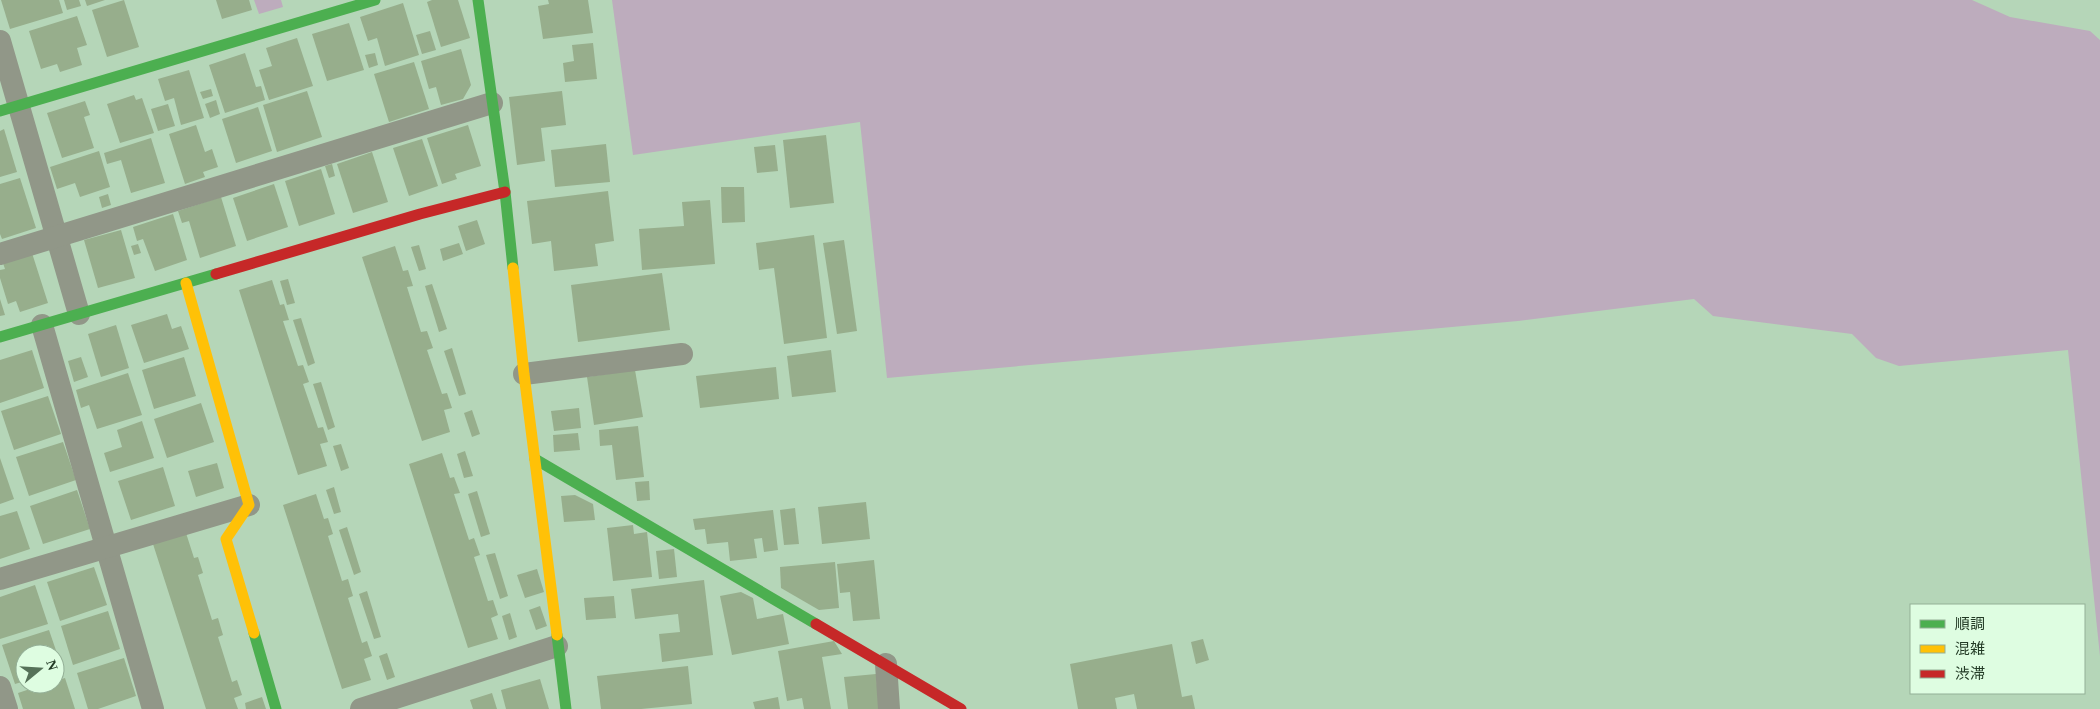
<svg xmlns="http://www.w3.org/2000/svg" width="2100" height="709" viewBox="0 0 2100 709" font-family="'Times New Roman','Noto Sans JP',serif">
  <style>
    .green { fill: #bdacbd }
    .building { fill: #97ae8c }
    .lines { fill: none; stroke-linecap: round; stroke-linejoin: round }
    .street { stroke: #919788; stroke-width: 22 }
    .fast { stroke: #4caf50; stroke-width: 11 }
    .slow { stroke: #ffc107; stroke-width: 11 }
    .jam { stroke: #c62828; stroke-width: 11 }
  </style>
  <rect width="100%" height="100%" fill="#b5d6b8"/>
  <g class="green">
    <polygon points="254,0 281,0 283,7 259,14"/>
    <polygon points="612,0 1972,0 2010,17 2090,31 2100,40 2100,656 2068,350 1899,366 1876,358 1852,334 1713,316 1694,299 1518,321 887,378 860,122 633,155"/>
  </g>
  <g class="building">
    <polygon points="1,0 59,0 63,13 10,29"/>
    <polygon points="64,0 79,0 81,6 67,10"/>
    <polygon points="85,0 105,0 87,6"/>
    <polygon points="124,0 139,47 107,57 92,10"/>
    <polygon points="216,0 249,0 252,10 222,19"/>
    <polygon points="432,0 458,0 470,38 441,47 427,2"/>
    <polygon points="548,0 588,0 593,33 543,39 538,6 549,4"/>
    <polygon points="403,3 419,55 385,66 377,38 368,41 360,17"/>
    <polygon points="77,16 87,45 77,48 82,65 60,72 57,64 41,69 29,31"/>
    <polygon points="349,23 364,70 327,81 312,34"/>
    <polygon points="430,31 436,50 422,54 416,35"/>
    <polygon points="297,38 313,86 269,100 259,70 272,66 266,48"/>
    <polygon points="593,43 597,79 565,82 563,63 574,61 572,45"/>
    <polygon points="461,49 471,85 463,99 441,105 436,87 429,89 421,61"/>
    <polygon points="245,53 256,87 261,86 265,100 225,113 209,65"/>
    <polygon points="375,53 378,65 369,68 365,55"/>
    <polygon points="414,62 429,109 389,122 374,74"/>
    <polygon points="189,70 204,118 181,125 174,98 165,101 158,79"/>
    <polygon points="211,89 213,96 203,99 200,92"/>
    <polygon points="307,91 322,137 277,152 263,105"/>
    <polygon points="562,91 566,125 541,128 545,161 517,165 509,97"/>
    <polygon points="134,95 136,100 142,98 154,133 120,143 107,104"/>
    <polygon points="216,100 220,114 210,118 205,104"/>
    <polygon points="85,101 90,115 84,117 94,148 62,158 47,113"/>
    <polygon points="168,104 175,126 158,131 151,109"/>
    <polygon points="258,107 272,151 236,163 222,119"/>
    <polygon points="196,125 205,152 212,149 218,167 203,172 205,177 185,184 169,134"/>
    <polygon points="468,125 481,166 455,174 457,179 442,184 427,138"/>
    <polygon points="4,129 17,172 0,177 0,131"/>
    <polygon points="826,135 834,203 790,208 783,140"/>
    <polygon points="151,138 165,183 131,193 121,160 107,164 104,153"/>
    <polygon points="422,139 438,186 409,196 393,148"/>
    <polygon points="606,144 610,182 555,187 551,150"/>
    <polygon points="775,145 778,171 757,173 754,147"/>
    <polygon points="99,151 110,187 80,197 75,183 57,189 50,167"/>
    <polygon points="372,152 388,202 353,213 337,164"/>
    <polygon points="332,164 335,176 329,178 325,166"/>
    <polygon points="321,169 335,214 299,226 285,181"/>
    <polygon points="20,178 36,228 2,239 0,234 0,184"/>
    <polygon points="274,184 288,227 247,241 233,198"/>
    <polygon points="721,187 744,187 745,222 722,223"/>
    <polygon points="608,191 614,241 595,244 598,266 554,271 551,241 532,244 527,201"/>
    <polygon points="108,194 111,205 102,208 99,197"/>
    <polygon points="221,197 236,246 200,258 189,221 182,223 178,211"/>
    <polygon points="710,200 715,264 642,270 639,229 684,226 682,202"/>
    <polygon points="173,214 187,260 155,271 143,239 137,241 133,227"/>
    <polygon points="477,220 485,244 466,251 458,226"/>
    <polygon points="121,230 135,278 98,288 84,240"/>
    <polygon points="814,235 827,338 784,344 774,268 759,270 756,243"/>
    <polygon points="844,240 857,331 837,334 823,243"/>
    <polygon points="459,243 463,254 443,261 440,249"/>
    <polygon points="138,244 141,253 134,255 131,246"/>
    <polygon points="419,245 426,269 419,271 411,247"/>
    <polygon points="395,246 403,271 408,270 413,286 407,287 421,332 427,331 433,348 427,350 442,394 447,393 452,408 444,410 450,432 422,441 362,257"/>
    <polygon points="32,253 48,303 20,312 16,301 8,304 0,278 0,270 5,269 3,263"/>
    <polygon points="662,273 670,330 578,342 571,285"/>
    <polygon points="288,279 295,303 287,305 280,281"/>
    <polygon points="272,280 280,305 284,304 289,320 283,321 298,366 303,365 309,382 303,384 318,428 323,427 328,442 320,444 327,466 298,475 239,290"/>
    <polygon points="432,284 447,329 439,332 425,286"/>
    <polygon points="0,299 5,315 0,316"/>
    <polygon points="167,314 172,329 181,326 189,349 144,363 131,325"/>
    <polygon points="301,318 315,363 308,366 293,320"/>
    <polygon points="116,325 129,368 101,377 88,334"/>
    <polygon points="452,348 466,394 459,396 444,351"/>
    <polygon points="32,350 44,388 0,403 0,360"/>
    <polygon points="831,350 836,392 792,397 787,356"/>
    <polygon points="81,357 88,377 74,382 68,361"/>
    <polygon points="184,357 196,396 154,409 142,370"/>
    <polygon points="776,367 779,399 700,408 696,376"/>
    <polygon points="635,370 643,417 594,425 587,377"/>
    <polygon points="128,373 142,415 97,429 89,405 81,408 76,390"/>
    <polygon points="321,382 335,427 328,430 313,384"/>
    <polygon points="48,396 61,434 14,450 1,411"/>
    <polygon points="201,403 214,442 167,458 154,419"/>
    <polygon points="579,408 581,428 554,431 551,411"/>
    <polygon points="472,410 480,434 472,437 464,413"/>
    <polygon points="142,421 154,458 110,472 104,453 122,447 117,430"/>
    <polygon points="638,426 644,477 616,480 612,445 600,446 599,430"/>
    <polygon points="578,433 580,450 554,452 553,435"/>
    <polygon points="63,442 76,480 29,496 16,457"/>
    <polygon points="341,444 349,468 341,471 333,446"/>
    <polygon points="465,451 473,476 464,478 457,454"/>
    <polygon points="442,453 450,478 454,477 460,493 454,494 469,540 474,538 480,555 474,557 488,601 493,600 498,615 491,618 498,639 468,648 409,464"/>
    <polygon points="0,458 14,499 0,504"/>
    <polygon points="217,463 224,488 196,497 188,471"/>
    <polygon points="163,467 175,506 131,520 118,481"/>
    <polygon points="649,481 650,500 637,501 635,482"/>
    <polygon points="334,487 341,512 334,514 326,490"/>
    <polygon points="77,490 90,529 43,544 30,506"/>
    <polygon points="477,491 490,534 481,537 468,494"/>
    <polygon points="316,494 324,519 328,518 333,534 328,536 342,581 348,579 353,596 348,598 362,643 367,641 372,656 364,659 371,680 342,689 283,505"/>
    <polygon points="575,495 593,504 595,520 564,522 561,496"/>
    <polygon points="866,502 870,539 822,544 818,507"/>
    <polygon points="795,508 799,544 784,545 780,510"/>
    <polygon points="773,510 778,550 764,552 762,538 754,539 757,558 730,561 728,542 707,544 705,529 695,530 693,519"/>
    <polygon points="17,511 30,549 0,559 0,516"/>
    <polygon points="633,525 634,534 647,532 652,577 613,581 607,528"/>
    <polygon points="347,527 361,572 354,575 339,530"/>
    <polygon points="186,533 194,558 198,557 203,573 198,575 212,620 218,618 223,635 218,637 232,682 237,680 242,695 234,698 238,709 206,709 153,544"/>
    <polygon points="674,549 677,577 659,579 656,551"/>
    <polygon points="495,553 508,596 500,599 486,555"/>
    <polygon points="874,560 880,619 853,621 850,592 840,593 837,564"/>
    <polygon points="835,562 839,608 819,610 781,588 780,567"/>
    <polygon points="94,567 107,605 60,621 47,582"/>
    <polygon points="537,569 544,592 525,598 517,575"/>
    <polygon points="704,580 713,655 662,662 659,634 680,632 678,614 635,619 631,589"/>
    <polygon points="35,585 48,624 0,639 0,597"/>
    <polygon points="367,591 381,637 374,639 359,594"/>
    <polygon points="741,592 753,598 757,619 783,614 789,644 732,655 720,596"/>
    <polygon points="614,596 616,618 586,620 584,598"/>
    <polygon points="540,606 547,626 536,630 529,610"/>
    <polygon points="108,611 120,649 73,665 61,626"/>
    <polygon points="510,613 517,637 509,640 502,616"/>
    <polygon points="49,630 62,668 55,671 55,654 25,654 25,681 15,684 2,645"/>
    <polygon points="1203,639 1209,660 1196,664 1191,642"/>
    <polygon points="834,641 842,654 822,657 831,709 804,709 802,698 787,701 778,651"/>
    <polygon points="1172,644 1182,697 1192,695 1195,709 1137,709 1134,694 1115,698 1117,709 1078,709 1070,664"/>
    <polygon points="387,653 395,677 387,680 379,656"/>
    <polygon points="124,658 136,696 98,709 88,709 77,673"/>
    <polygon points="688,666 692,704 641,709 601,709 597,676"/>
    <polygon points="876,674 879,709 848,709 844,677"/>
    <polygon points="65,678 75,709 23,709 18,693 45,684 55,684 55,681"/>
    <polygon points="540,679 549,709 506,709 501,690"/>
    <polygon points="492,693 497,709 473,709 470,700"/>
    <polygon points="262,697 266,709 246,709 245,703"/>
    <polygon points="778,697 780,709 755,709 753,702"/>
  </g>
  <g class="lines">
    <g class="street">
      <polyline points="0,41 79,314"/>
      <polyline points="0,254 492,103"/>
      <polyline points="42,325 153,709"/>
      <polyline points="524,374 682,354"/>
      <polyline points="0,579 249,505"/>
      <polyline points="886,664 889,709"/>
      <polyline points="0,687 7,709"/>
      <polyline points="361,709 557,646"/>
    </g>
    <g class="fast">
      <polyline points="478,0 505,192 513,268"/>
      <polyline points="0,111 375,0"/>
      <polyline points="0,337 216,274"/>
      <polyline points="535,459 816,624"/>
      <polyline points="254,633 276,709"/>
      <polyline points="557,635 566,709"/>
    </g>
    <g class="slow">
      <polyline points="513,268 524,374 557,635"/>
      <polyline points="186,283 249,505 226,539 254,633"/>
    </g>
    <g class="jam">
      <polyline points="216,274 420,214 505,192"/>
      <polyline points="816,624 961,709"/>
    </g>
  </g>
  <rect x="1910" y="604" width="175" height="90" fill="#defde1" stroke="#93af96"/>
  <rect x="1920" y="620" width="25" height="8" fill="#4caf50" stroke="#93af96"/>
  <text x="1955" y="629" font-size="15" fill="#223a25">順調</text>
  <rect x="1920" y="645" width="25" height="8" fill="#ffc107" stroke="#93af96"/>
  <text x="1955" y="654" font-size="15" fill="#223a25">混雑</text>
  <rect x="1920" y="670" width="25" height="8" fill="#c62828" stroke="#93af96"/>
  <text x="1955" y="679" font-size="15" fill="#223a25">渋滞</text>
  <g transform="translate(40 669) rotate(72)"><circle r="24" fill="#defde1" stroke="#93af96"/>
  <path d="M0-4L9 19L0 12L-9 19Z" fill="#557158"/>
  <text y="-8" font-size="14" font-weight="bold" text-anchor="middle" fill="#223a25">N</text>
  </g>
</svg>
